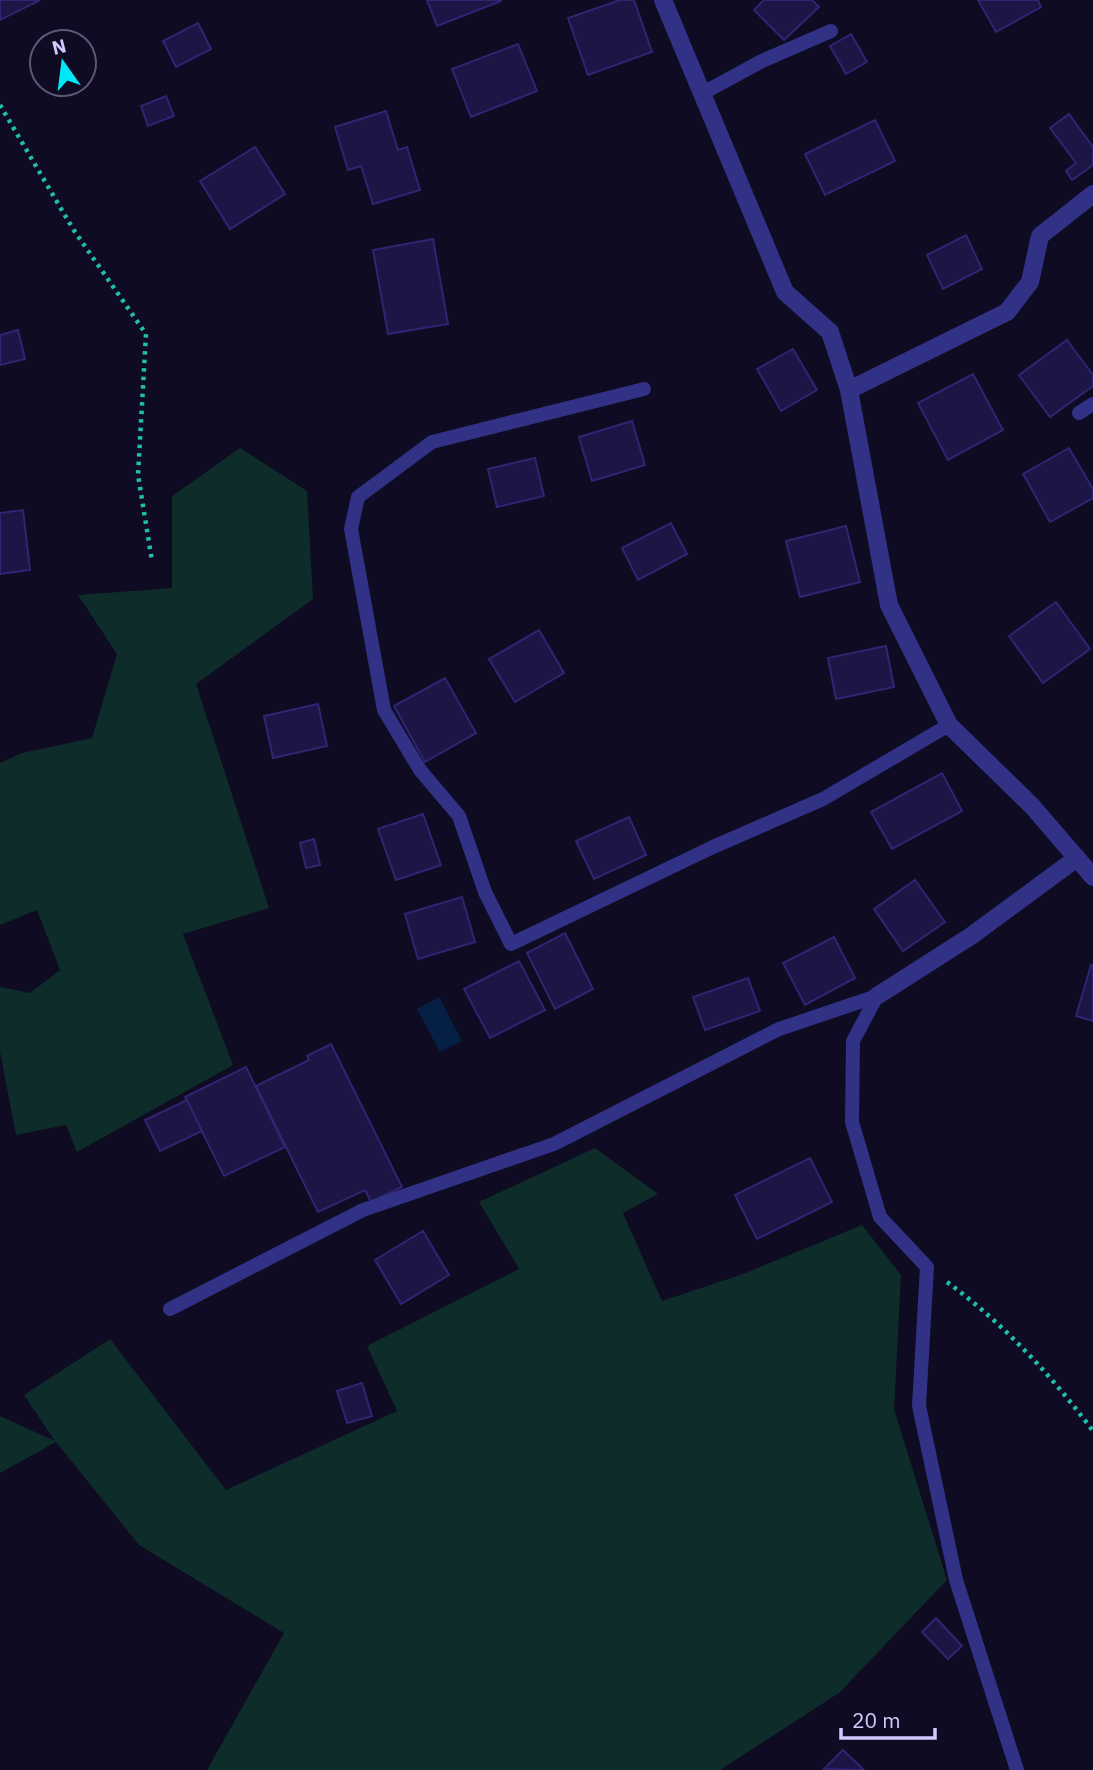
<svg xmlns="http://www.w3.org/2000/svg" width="1093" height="1770" viewBox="0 0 1093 1770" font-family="'IBM Plex Sans',sans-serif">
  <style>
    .green { fill: #0d2c2a }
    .water { fill: #062045 }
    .building { fill: #1d1545; stroke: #312473; stroke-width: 2 }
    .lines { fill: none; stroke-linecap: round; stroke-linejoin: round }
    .path { stroke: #21beae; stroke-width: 4.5; stroke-dasharray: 3.5 5; stroke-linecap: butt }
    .lane { stroke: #313186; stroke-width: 14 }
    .street { stroke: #313186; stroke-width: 18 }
  </style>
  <rect width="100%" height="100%" fill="#0e0b22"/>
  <g class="green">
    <polygon points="240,448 307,491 313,599 196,684 269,908 183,934 233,1065 77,1152 66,1125 16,1135 0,1052 0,987 30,993 60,970 37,910 0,925 0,763 22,753 92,738 117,654 78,595 172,588 172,496"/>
    <polygon points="595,1148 658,1194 623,1213 662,1301 743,1274 862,1225 901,1275 894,1409 947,1580 839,1693 720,1770 207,1770 284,1633 139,1545 56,1442 0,1473 0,1416 55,1441 24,1395 110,1339 226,1490 397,1411 367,1346 519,1269 479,1202"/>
  </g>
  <polygon class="water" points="439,997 462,1041 440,1052 417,1009"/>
  <g class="building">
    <polygon points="0,0 40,0 0,20"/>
    <polygon points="427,0 501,0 501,1 437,26"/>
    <polygon points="620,0 634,0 652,52 588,75 568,18"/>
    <polygon points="764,0 812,0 819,7 784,40 754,10"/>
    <polygon points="978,0 1038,0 1041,7 996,32"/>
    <polygon points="198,23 211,49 176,67 163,41"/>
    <polygon points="851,34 867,62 846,74 830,46"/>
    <polygon points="518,44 537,91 471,117 452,69"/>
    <polygon points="166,96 174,116 148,126 141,106"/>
    <polygon points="386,111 398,150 407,147 420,190 373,204 361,166 348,170 335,127"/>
    <polygon points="1069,114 1093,147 1093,165 1072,180 1066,171 1076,163 1050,128"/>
    <polygon points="875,120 895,161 825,195 805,154"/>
    <polygon points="255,147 285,194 230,229 200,181"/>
    <polygon points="966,235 982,269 943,289 927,255"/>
    <polygon points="433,239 448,324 388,334 373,250"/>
    <polygon points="18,330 25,359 0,365 0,335"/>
    <polygon points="1067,340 1093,375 1093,386 1050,417 1019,375"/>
    <polygon points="793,349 817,390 781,411 757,369"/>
    <polygon points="973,374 1003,430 948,460 918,403"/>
    <polygon points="632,421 645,465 592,481 579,437"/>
    <polygon points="1069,448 1093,489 1093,498 1050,522 1023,474"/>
    <polygon points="535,458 544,496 497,507 488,469"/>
    <polygon points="23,510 30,570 0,574 0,513"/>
    <polygon points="671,523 687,554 638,580 622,548"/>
    <polygon points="846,526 860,582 800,597 786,541"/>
    <polygon points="1056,602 1090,649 1043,683 1009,636"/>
    <polygon points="539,630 564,673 515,702 489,659"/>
    <polygon points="886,646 894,687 836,699 828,658"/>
    <polygon points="445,678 476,733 425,762 394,706"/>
    <polygon points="318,704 327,746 273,758 264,716"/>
    <polygon points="942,773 962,811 892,849 871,812"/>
    <polygon points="423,814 441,865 396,880 378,829"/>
    <polygon points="629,817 646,855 594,879 576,841"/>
    <polygon points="314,839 320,865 306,868 300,843"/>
    <polygon points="915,880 945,922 903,951 874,909"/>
    <polygon points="462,897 475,942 418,959 405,914"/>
    <polygon points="565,933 593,989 555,1009 527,953"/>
    <polygon points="834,937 855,978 805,1005 783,963"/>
    <polygon points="519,961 545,1010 490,1038 464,989"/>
    <polygon points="1091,965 1093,965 1093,1021 1076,1016"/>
    <polygon points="748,978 760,1011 705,1030 693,997"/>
    <polygon points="331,1044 402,1187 371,1202 365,1190 318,1212 256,1086 309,1060 307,1056"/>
    <polygon points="246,1067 285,1147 224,1176 185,1097"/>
    <polygon points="187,1100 202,1131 160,1151 145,1120"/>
    <polygon points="810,1158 832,1202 757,1239 735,1195"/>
    <polygon points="423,1231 449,1275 401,1304 375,1260"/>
    <polygon points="362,1383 372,1416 347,1423 337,1391"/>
    <polygon points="936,1618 962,1646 948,1659 922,1632"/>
    <polygon points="843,1750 864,1770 824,1769"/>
  </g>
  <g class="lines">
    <g class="path">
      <polyline points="0,105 73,229 146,334 138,475 152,561"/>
      <path d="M947,1282C1003,1323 1051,1375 1093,1431"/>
    </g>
    <g class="lane">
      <polyline points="703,93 762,61 831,31"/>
      <polyline points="644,389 432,442 358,497 351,529 384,710 420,770 459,816 485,892 511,944 713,847 823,799 949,725"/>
      <polyline points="1079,413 1093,404"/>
      <polyline points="877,996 853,1041 852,1122 880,1217 927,1267 919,1406 956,1580 1017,1770"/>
      <polyline points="170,1309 363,1210 554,1144 779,1029 877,996"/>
    </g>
    <g class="street">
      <polyline points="663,0 785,292 830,332 849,390 889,605 949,725 1032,806 1093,877"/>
      <polyline points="849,390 1007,312 1030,282 1040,236 1093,194"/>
      <polyline points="877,996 971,936 1077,858"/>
    </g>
  </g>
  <g transform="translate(63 63) rotate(346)"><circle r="33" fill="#0e0b22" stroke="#5b587a" stroke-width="2"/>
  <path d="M0-5L12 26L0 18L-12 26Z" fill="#00e7f6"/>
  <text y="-10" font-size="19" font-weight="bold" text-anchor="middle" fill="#cfcbff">N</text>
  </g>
  <path d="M841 1728v10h94v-10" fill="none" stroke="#cfcbff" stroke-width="3.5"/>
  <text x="852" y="1728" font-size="21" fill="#cfcbff" stroke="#0e0b22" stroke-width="5" paint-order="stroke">20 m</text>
</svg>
